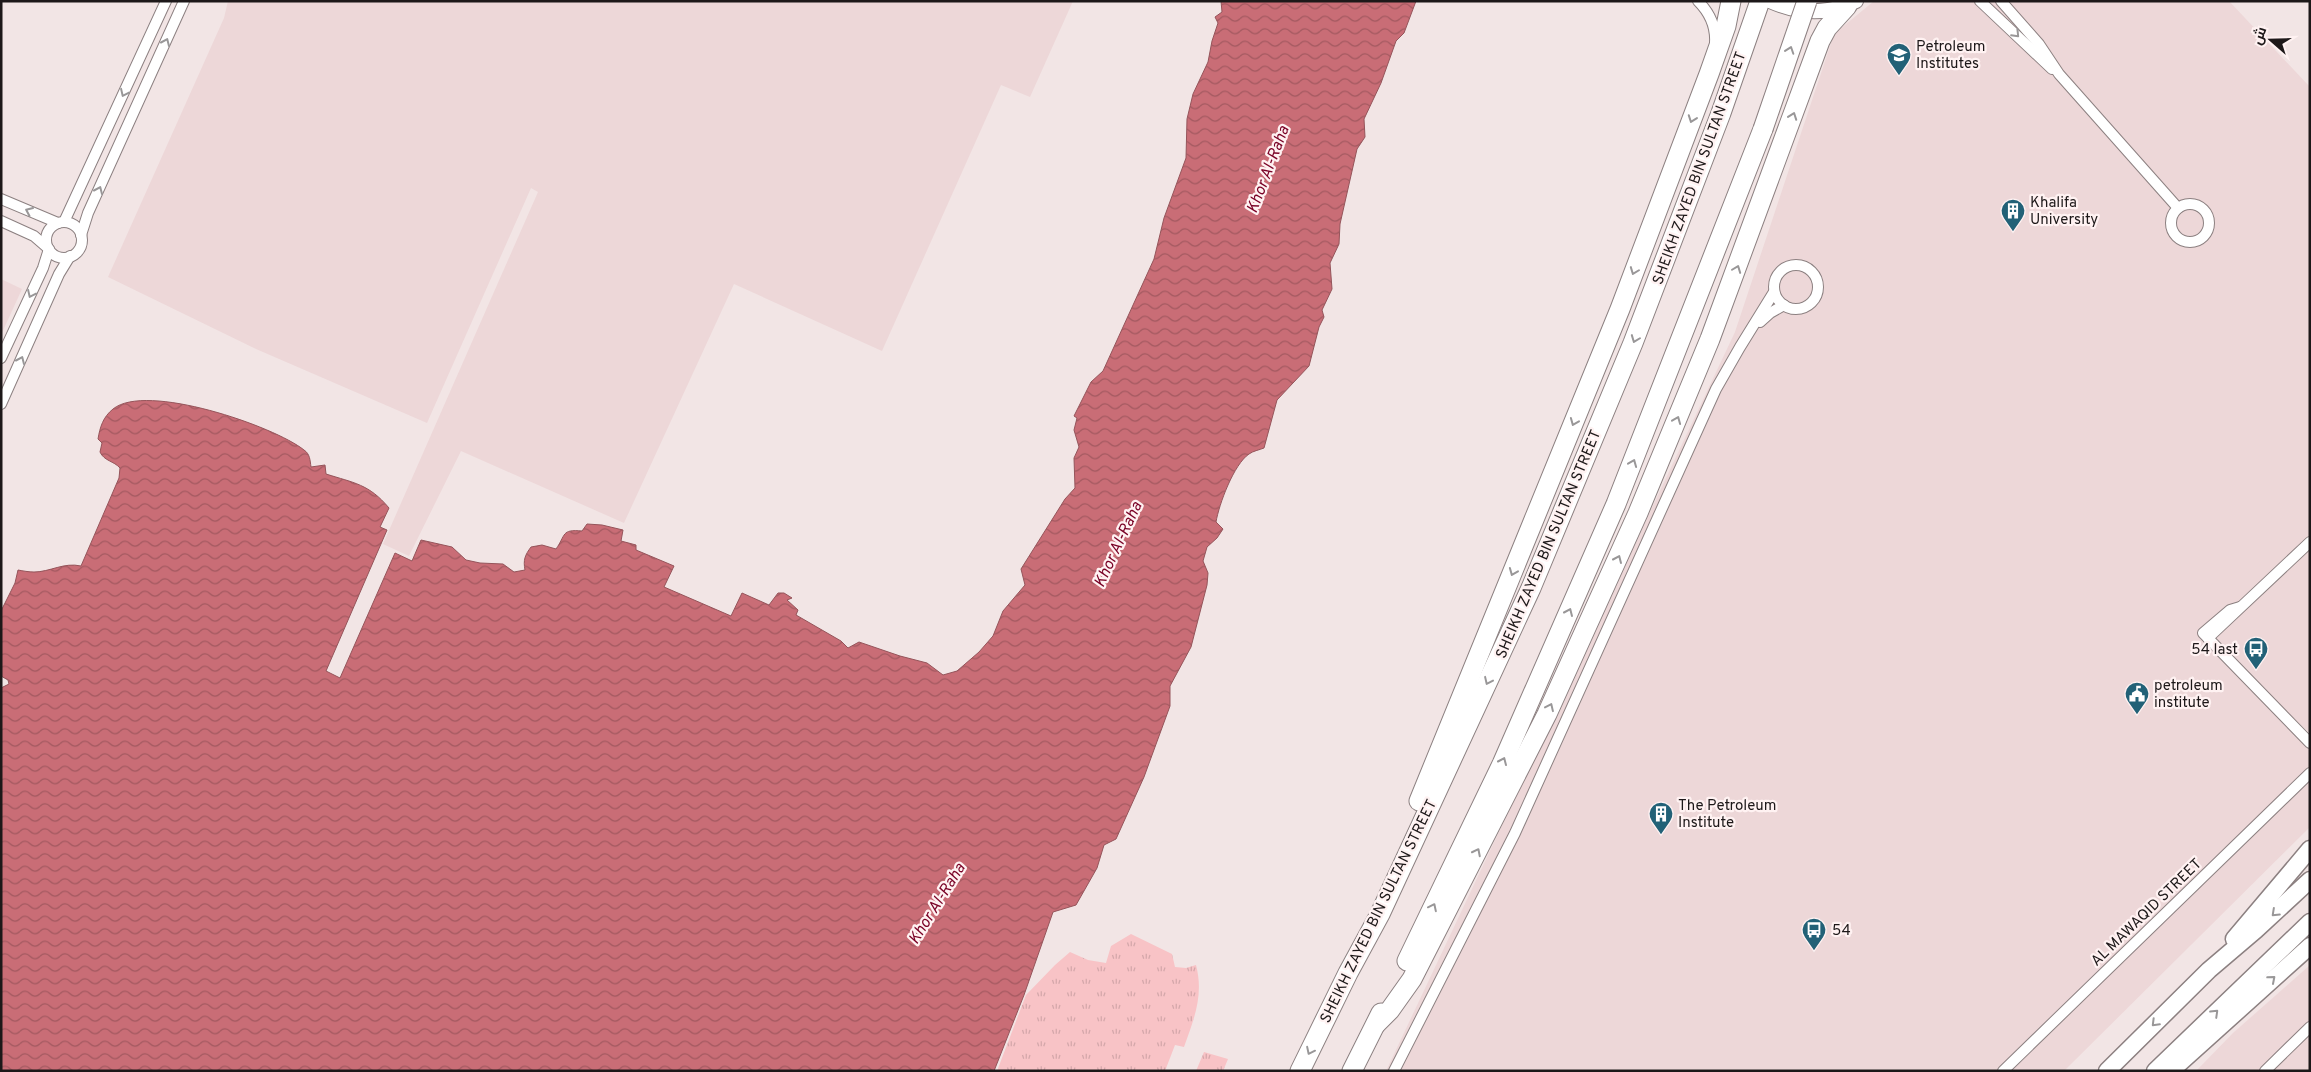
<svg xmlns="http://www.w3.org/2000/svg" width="2311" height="1072" viewBox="0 0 2311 1072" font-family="Overpass,Cairo,sans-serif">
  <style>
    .built { fill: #edd7d8 }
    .grass { fill: url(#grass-tufts) }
    .water { fill: url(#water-waves); stroke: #95545a }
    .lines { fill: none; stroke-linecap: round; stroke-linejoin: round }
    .minor-casing { stroke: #8c8081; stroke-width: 12 }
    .secondary-casing { stroke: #8c8081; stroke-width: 16 }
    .trunk-casing { stroke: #8c8081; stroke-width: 19 }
    .motorway-casing { stroke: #8c8081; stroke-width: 21 }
    .minor { stroke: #fff; stroke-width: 10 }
    .secondary { stroke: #fff; stroke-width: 14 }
    .trunk { stroke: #fff; stroke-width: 16 }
    .motorway { stroke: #fff; stroke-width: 19 }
    .motorway-bridge-casing { stroke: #8c8081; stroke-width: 21; stroke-linecap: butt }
    .motorway-bridge { stroke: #fff; stroke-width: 19 }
    .oneway { stroke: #999798 }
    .labels { text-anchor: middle; stroke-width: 4.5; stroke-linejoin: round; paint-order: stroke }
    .poi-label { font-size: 15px; fill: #1d1819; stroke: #fff2f2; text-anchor: start }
    .street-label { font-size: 15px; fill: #1d1819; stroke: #fff2f2 }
    .water-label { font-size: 16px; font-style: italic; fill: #790125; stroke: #fff2f2 }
  </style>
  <defs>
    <pattern id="grass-tufts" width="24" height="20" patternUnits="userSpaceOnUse" patternTransform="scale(1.25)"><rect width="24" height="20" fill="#f8c3c6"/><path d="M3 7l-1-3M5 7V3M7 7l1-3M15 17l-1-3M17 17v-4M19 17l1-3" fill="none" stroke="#d4a7aa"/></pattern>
    <pattern id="water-waves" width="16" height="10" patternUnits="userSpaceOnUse" patternTransform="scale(1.25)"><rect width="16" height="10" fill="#c96d76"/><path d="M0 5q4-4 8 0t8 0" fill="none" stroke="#a35960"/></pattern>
  </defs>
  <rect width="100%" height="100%" fill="#f2e5e5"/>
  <g class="built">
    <polygon points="228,1 1073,1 1030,97 1001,85 882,351 734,284 624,523 461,451 409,556 383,544 538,192 531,188 427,423 256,349 108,277 224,18"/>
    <polygon points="1874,1 2229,1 2310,87 2310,733 2257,687 2310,743 2310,827 2064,1071 1386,1071 1735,332 1834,34"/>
    <polygon points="1,279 22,289 1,335"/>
    <polygon points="2310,965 2310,1071 2196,1071 2233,1033"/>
  </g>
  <g class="grass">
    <path d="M1131,934L1172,954L1175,967L1186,968L1196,965C1204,995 1194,1019 1184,1047L1175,1045L1165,1071H997L1026,995L1055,965L1070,952L1088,960L1106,963L1111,946Z"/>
    <polygon points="1204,1052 1228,1059 1223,1071 1196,1071"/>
  </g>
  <path class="water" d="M1221,1H1416L1404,33L1396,41L1381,83L1364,119L1365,137L1357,149L1340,224L1339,244L1330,263L1332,289L1322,310L1324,317L1319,327L1309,366L1277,400L1264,448C1259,450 1253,451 1249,454C1234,464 1219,504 1216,522L1223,529L1217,538L1207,547L1203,561L1208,573L1207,585L1191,647L1170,686V706L1144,777L1116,839L1104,845L1097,868L1076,905L1053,912L1024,995L994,1071H1V688L9,684L8,680L1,676V611L15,583L18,570C23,571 29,572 34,572C50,572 64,562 81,566L119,478L120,468C114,461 104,461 100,452L102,443L98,439C100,427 103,417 113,409C146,382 274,426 304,450C310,454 310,460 311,467L325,465L326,474C354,483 369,484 389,508L380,527L387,530L326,671L340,678L395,553L412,561L421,540L452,547L466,560L480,563L503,564L514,572L525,570C523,560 525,555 531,547L542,545L556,549C566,535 561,529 582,531L587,524L602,525L623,530L621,541L636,545V550L674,566L664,587L731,616L742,593L769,605L778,593H784L792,598L787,600L798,610L796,615L841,641L848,648L859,642L900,656L927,663L943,675L957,671L979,652L993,636L1003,611L1025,585L1021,569L1065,499L1075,488L1074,458L1079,447L1074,430L1077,418L1074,416L1091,382L1103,371L1154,259L1164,218L1186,158L1187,119L1193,94L1208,62L1212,41L1218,23L1215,17L1222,12Z"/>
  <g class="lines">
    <defs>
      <g id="minor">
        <path d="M1698,1C1709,12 1716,27 1715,43"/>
        <polyline points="1980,1 2052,69"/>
        <polyline points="2001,1 2039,44 2059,74 2178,208"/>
        <polyline points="1,199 58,223"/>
        <circle cx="2190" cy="223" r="19"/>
        <polyline points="1,221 34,236 49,249 43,268 1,358"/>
        <polyline points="64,222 166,1"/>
        <circle cx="64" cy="240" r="18"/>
        <polyline points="81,235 88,213 184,1"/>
        <circle cx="1796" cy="287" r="22"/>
        <polyline points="1760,322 1770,313 1784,305"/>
        <polyline points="1,404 59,274 70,256"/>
        <polyline points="2240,607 2230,610 2203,633 2310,743"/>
        <polyline points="2208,638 2310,542"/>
        <polyline points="1394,1071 1515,833 1716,389 1740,347 1774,292"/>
        <polyline points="2003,1071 2310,773"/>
        <polyline points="2265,1071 2310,1027"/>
      </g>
      <path id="secondary" d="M1770,1C1799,14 1828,15 1856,1"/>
      <g id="trunk">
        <polyline points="2234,939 2310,849"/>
        <polyline points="2107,1071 2209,970 2256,930 2310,880"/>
        <polyline points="2155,1071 2310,922"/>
        <polyline points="2171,1071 2310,946"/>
      </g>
      <g id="motorway">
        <polyline points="1419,801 1620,309 1709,74 1726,26 1731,1"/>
        <polyline points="1407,961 1502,764 1616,504 1763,129"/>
        <polyline points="1376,1024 1390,1010 1412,979 1547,714 1638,513 1710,339 1820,41 1827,28 1847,6"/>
        <polyline points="1300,1071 1348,973 1380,914 1531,588 1633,343 1721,113 1760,1"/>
        <polyline points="1352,1071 1381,1013"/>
      </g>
    </defs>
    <use href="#minor" class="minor-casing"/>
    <use href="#secondary" class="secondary-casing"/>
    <use href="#trunk" class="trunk-casing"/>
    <use href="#motorway" class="motorway-casing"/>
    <use href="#minor" class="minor"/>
    <use href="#secondary" class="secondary"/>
    <use href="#trunk" class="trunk"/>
    <use href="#motorway" class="motorway"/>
    <defs>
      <polyline id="motorway-bridge" points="1763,129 1807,1"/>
    </defs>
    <use href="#motorway-bridge" class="motorway-bridge-casing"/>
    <use href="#motorway-bridge" class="motorway-bridge"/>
  </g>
  <defs><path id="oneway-chevron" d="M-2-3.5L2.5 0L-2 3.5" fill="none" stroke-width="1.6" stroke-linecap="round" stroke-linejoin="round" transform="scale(1.25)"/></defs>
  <g class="oneway">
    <use href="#oneway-chevron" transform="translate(2016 34) rotate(46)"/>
    <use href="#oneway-chevron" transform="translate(166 42) rotate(-66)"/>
    <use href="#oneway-chevron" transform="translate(1790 50) rotate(-71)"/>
    <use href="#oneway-chevron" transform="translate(124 93) rotate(115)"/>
    <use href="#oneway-chevron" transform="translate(1793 116) rotate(-70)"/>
    <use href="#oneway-chevron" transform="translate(1692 119) rotate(110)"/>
    <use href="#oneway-chevron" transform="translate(99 190) rotate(-66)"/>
    <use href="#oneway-chevron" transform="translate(29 211) rotate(-156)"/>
    <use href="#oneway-chevron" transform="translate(1737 269) rotate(-69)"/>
    <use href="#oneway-chevron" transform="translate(1634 271) rotate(111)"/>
    <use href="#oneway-chevron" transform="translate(31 294) rotate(115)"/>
    <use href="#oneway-chevron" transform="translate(1635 339) rotate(111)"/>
    <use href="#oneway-chevron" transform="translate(21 360) rotate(-66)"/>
    <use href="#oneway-chevron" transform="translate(1677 420) rotate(-68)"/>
    <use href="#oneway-chevron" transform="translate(1574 422) rotate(112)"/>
    <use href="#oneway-chevron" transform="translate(1633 463) rotate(-68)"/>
    <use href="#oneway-chevron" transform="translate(1618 559) rotate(-66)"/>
    <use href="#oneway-chevron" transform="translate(1513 572) rotate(112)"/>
    <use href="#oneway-chevron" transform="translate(1569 612) rotate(-66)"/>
    <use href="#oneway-chevron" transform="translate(1488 681) rotate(115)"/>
    <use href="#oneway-chevron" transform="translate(1550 707) rotate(-65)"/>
    <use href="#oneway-chevron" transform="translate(1503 761) rotate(-66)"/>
    <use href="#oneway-chevron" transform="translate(1477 852) rotate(-63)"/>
    <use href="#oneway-chevron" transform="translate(1433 907) rotate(-64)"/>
    <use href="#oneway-chevron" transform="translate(2275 913) rotate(137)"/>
    <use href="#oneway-chevron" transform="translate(2272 979) rotate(-41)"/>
    <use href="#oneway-chevron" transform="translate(2215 1013) rotate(-44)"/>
    <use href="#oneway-chevron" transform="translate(2155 1023) rotate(135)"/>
    <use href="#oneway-chevron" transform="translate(1310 1051) rotate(116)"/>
  </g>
  <defs>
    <symbol id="school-pin" viewBox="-11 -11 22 30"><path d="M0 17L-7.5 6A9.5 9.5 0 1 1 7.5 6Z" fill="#226177" stroke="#fff2f2"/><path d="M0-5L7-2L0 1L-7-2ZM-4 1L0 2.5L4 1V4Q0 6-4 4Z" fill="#fff"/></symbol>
    <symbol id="building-pin" viewBox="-11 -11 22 30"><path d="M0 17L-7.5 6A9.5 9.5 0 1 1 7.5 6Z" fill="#226177" stroke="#fff2f2"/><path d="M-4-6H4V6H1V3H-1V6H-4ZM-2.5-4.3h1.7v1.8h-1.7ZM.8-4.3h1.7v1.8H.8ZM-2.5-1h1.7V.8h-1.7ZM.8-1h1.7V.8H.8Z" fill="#fff"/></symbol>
    <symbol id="bus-pin" viewBox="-11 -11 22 30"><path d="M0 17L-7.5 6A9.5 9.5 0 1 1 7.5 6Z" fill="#226177" stroke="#fff2f2"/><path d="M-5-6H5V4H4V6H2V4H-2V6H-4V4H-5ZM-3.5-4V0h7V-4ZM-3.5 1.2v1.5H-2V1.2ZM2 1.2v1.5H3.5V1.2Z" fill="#fff"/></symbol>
    <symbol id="civic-pin" viewBox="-11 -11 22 30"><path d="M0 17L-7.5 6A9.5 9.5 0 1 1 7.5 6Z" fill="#226177" stroke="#fff2f2"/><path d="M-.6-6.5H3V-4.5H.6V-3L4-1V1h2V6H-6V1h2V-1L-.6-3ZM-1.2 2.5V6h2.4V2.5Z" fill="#fff"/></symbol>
  </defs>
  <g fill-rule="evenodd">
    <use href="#school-pin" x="1885" y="41" width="28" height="38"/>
    <use href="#building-pin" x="1999" y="197" width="28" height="38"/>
    <use href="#bus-pin" x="2242" y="635" width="28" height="38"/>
    <use href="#civic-pin" x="2123" y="680" width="28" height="38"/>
    <use href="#building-pin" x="1647" y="800" width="28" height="38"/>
    <use href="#bus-pin" x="1800" y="916" width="28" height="38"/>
  </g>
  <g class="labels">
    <g class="poi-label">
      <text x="1916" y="51">Petroleum<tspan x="1916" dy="17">Institutes</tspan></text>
      <text x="2030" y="207">Khalifa<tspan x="2030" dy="17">University</tspan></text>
      <text x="2238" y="654" text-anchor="end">54 last</text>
      <text x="2154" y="690">petroleum<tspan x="2154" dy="17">institute</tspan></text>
      <text x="1678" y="810">The Petroleum<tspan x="1678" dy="17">Institute</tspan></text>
      <text x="1832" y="935">54</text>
    </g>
    <g class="street-label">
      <text transform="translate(1699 168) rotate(-70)" y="5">SHEIKH ZAYED BIN SULTAN STREET</text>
      <text transform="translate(1548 544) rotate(-67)" y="5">SHEIKH ZAYED BIN SULTAN STREET</text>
      <text transform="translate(1378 911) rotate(-64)" y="5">SHEIKH ZAYED BIN SULTAN STREET</text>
      <text transform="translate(2146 912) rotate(-44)" y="5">AL MAWAQID STREET</text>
    </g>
    <g class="water-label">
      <text transform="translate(1267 169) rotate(-69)" y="6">Khor Al-Raha</text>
      <text transform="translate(1117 544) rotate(-65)" y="6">Khor Al-Raha</text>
      <text transform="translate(936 903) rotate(-58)" y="6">Khor Al-Raha</text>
    </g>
  </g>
  <rect width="2311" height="1072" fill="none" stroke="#1d1819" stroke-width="5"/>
  <g transform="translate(2271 40) rotate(290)" stroke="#fff2f2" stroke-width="4" paint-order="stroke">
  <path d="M0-4L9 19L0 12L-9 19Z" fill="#1d1819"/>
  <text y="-8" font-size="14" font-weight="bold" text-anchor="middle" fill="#1d1819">ش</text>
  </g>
</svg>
